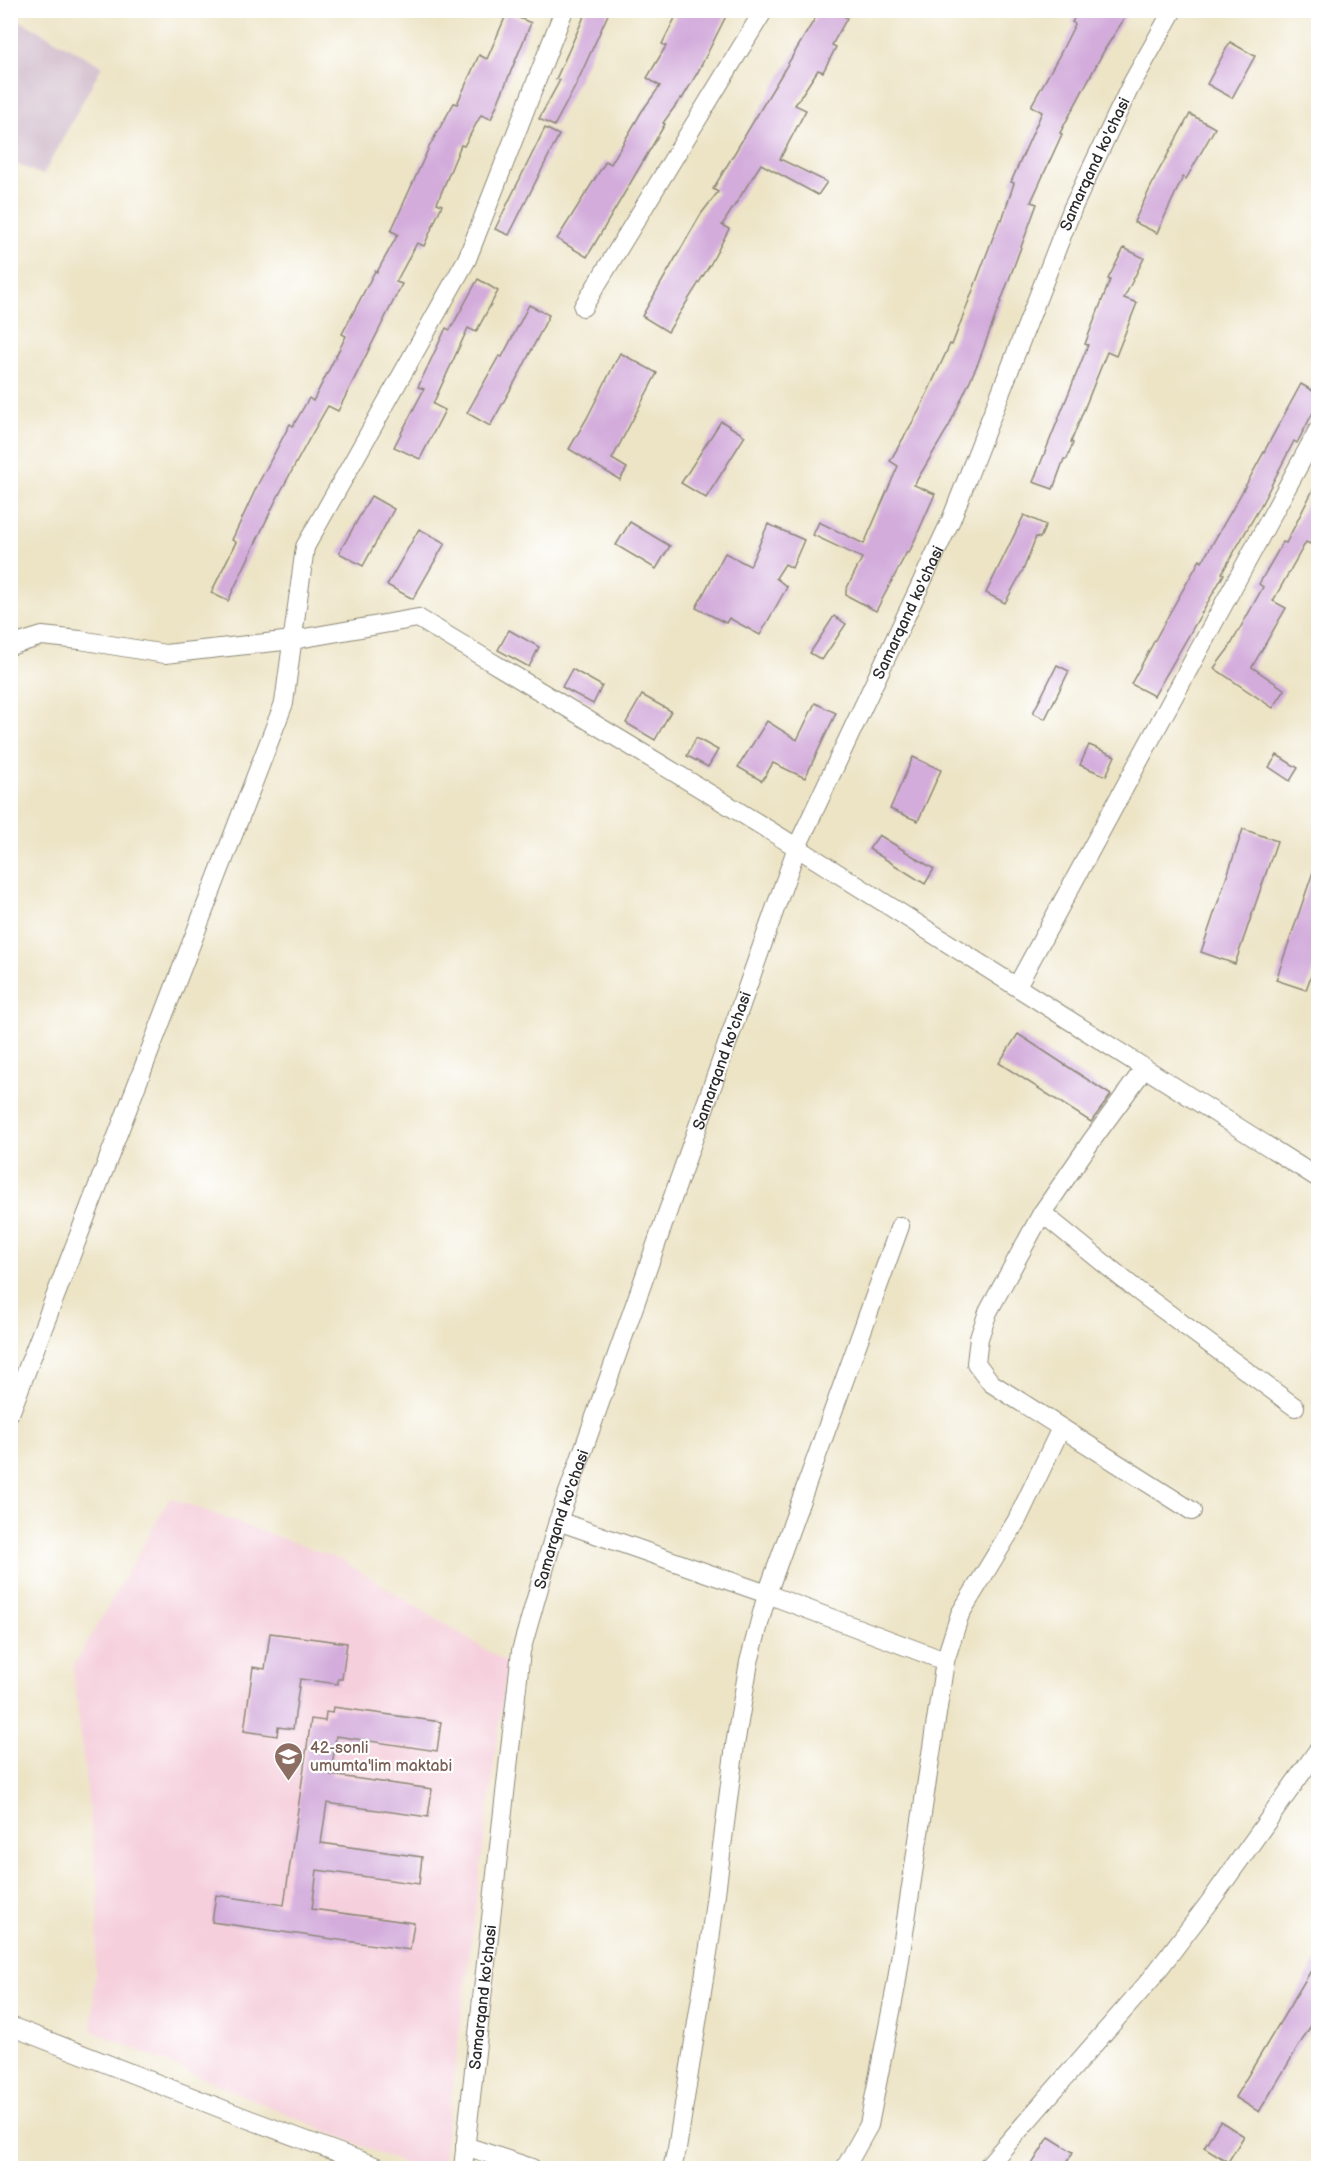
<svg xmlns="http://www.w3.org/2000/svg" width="1329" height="2179" viewBox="0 0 1329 2179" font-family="'Balsamiq Sans',sans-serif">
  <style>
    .built { fill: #f5cfdb }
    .industrial { fill: #d1bdcc }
    .building { fill: #d3acdb }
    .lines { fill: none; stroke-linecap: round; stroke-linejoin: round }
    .minor-casing { stroke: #8c8878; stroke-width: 20 }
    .minor { stroke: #fff; stroke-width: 18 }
    .labels { text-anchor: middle; stroke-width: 4.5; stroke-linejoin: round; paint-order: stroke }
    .street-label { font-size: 16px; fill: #2b2b2b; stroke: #fff }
    .education-label { font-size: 16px; fill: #785e54; stroke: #fff; text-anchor: start }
  </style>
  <rect width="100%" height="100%" fill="#fff"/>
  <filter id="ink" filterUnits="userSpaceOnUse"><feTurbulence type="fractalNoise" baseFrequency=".0167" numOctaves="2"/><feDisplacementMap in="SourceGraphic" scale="12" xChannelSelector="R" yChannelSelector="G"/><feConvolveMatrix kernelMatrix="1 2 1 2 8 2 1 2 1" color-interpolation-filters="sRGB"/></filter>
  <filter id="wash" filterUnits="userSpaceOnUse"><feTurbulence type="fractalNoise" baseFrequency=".008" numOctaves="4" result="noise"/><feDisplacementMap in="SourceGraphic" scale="24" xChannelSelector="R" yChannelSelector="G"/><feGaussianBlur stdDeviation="1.35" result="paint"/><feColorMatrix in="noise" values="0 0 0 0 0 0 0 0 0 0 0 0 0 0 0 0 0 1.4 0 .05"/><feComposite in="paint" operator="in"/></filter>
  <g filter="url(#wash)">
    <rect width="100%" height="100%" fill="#ede4c6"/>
    <polygon class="built" points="170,1498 342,1560 507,1663 442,2168 414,2168 92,2031 99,1897 73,1668"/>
    <polygon class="industrial" points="10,15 102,66 43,175 11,162"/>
    <g id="blocks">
      <g class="building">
        <polygon points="587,10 610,10 575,87 554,126 539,119 560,80 556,79"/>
        <polygon points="679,10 720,10 727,14 699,70 682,99 681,98 663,123 665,124 587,257 557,239 606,161 611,164 642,111 660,86 647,78 666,46 662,44"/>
        <polygon points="820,10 834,10 847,18 832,45 836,47 823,72 818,70 795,105 806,110 780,159 827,182 818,195 761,164 722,225 729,229 710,265 668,332 642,316 701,214 718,192 713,189"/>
        <polygon points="1079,10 1118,10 1126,16 1105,49 1060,133 1062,134 1031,202 1037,204 978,363 949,426 914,485 935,494 909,553 907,552 876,611 846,595 846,590 862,558 813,535 819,522 864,544 898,466 890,461 919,411 950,344 952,345 1000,219 1002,220 1014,183 1011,182 1042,112 1031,106 1059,56 1075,24 1072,22"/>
        <polygon points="507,13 531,23 491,119 481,115 464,146 461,145 437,203 442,205 424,246 417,243 396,282 402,284 338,411 328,406 308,441 275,502 228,601 211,593 236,542 232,540 258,484 290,424 293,426 309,398 313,401 346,336 342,334 375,271 377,272 398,234 391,231 430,145 454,103 457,104 479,55 487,59"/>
        <polygon points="1230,42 1255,56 1232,98 1207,84"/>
        <polygon points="1190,114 1215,128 1186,179 1183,177 1157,233 1134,222 1157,174"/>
        <polygon points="545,128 559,135 509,235 495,229"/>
        <polygon points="1124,248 1144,258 1124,298 1137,303 1116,356 1107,352 1071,442 1073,443 1067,459 1064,459 1053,489 1033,482 1088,345 1085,344 1110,280 1108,279"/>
        <polygon points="478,279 498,291 476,332 468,328 433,404 445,410 420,459 394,447 424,389 418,387 446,328 450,330"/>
        <polygon points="529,305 549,315 522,369 490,426 467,413 499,356 502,357"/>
        <polygon points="620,353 657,373 612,459 627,468 620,480 569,449 587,418"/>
        <polygon points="1301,384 1318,394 1318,403 1297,443 1294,441 1260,507 1222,573 1224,574 1154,696 1131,684 1173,607 1200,560 1202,562 1241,494"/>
        <polygon points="721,421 745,436 706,498 681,483"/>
        <polygon points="1318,480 1318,526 1310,544 1306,542 1273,601 1286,608 1252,667 1285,690 1273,708 1214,668 1229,648 1263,587 1259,584 1283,542 1286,543"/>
        <polygon points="371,496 394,509 363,566 339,553"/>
        <polygon points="1024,515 1046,525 1040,538 1036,537 1024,568 1005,603 986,593"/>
        <polygon points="630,522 670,546 656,569 616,545"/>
        <polygon points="768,524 804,540 792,568 785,564 776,578 787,587 760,635 729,618 726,623 696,608 725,553 750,566"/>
        <polygon points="419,529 445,543 413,599 387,585"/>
        <polygon points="834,616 846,624 822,660 810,653"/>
        <polygon points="509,630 539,647 529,667 498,650"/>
        <polygon points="1057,665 1069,671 1045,719 1033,713"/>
        <polygon points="572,669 602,686 593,704 562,687"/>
        <polygon points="642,695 671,711 655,740 626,723"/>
        <polygon points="815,703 836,713 805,778 773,763 762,781 738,767 767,721 797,740"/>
        <polygon points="696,738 718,750 708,767 687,756"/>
        <polygon points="1089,745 1115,756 1106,776 1080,765"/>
        <polygon points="1277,755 1298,768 1290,781 1269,767"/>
        <polygon points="913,757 941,770 918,821 890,809"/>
        <polygon points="1243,829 1277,841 1235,964 1201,952"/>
        <polygon points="879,835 934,869 925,884 869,849"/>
        <polygon points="1316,863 1318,863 1318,956 1306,990 1276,980"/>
        <polygon points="1018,1034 1111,1095 1091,1122 999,1063"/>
        <polygon points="270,1633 347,1643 342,1679 338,1679 338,1684 300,1679 293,1729 278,1727 277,1736 244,1731 253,1667 265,1669"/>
        <polygon points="333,1707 441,1722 437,1751 336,1736 331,1775 432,1789 428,1817 327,1803 321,1843 422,1857 419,1884 317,1870 312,1909 414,1923 410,1950 212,1922 216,1895 284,1905 311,1719 325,1721 326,1712 332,1713"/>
        <polygon points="1318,1959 1318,2014 1259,2112 1235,2097"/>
        <polygon points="1220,2121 1244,2136 1228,2162 1204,2147"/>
        <polygon points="1049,2137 1073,2152 1063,2169 1029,2169"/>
      </g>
    </g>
  </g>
  <g filter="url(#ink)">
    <use href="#blocks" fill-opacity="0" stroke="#8c8878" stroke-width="1.5"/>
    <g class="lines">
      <defs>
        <g id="minor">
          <polyline points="583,307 764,10"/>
          <path d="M10,646L42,636L80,640L165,654L293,640L418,618C546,695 674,771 801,850C974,958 1145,1070 1318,1178"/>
          <polyline points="1017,986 1318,430"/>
          <polyline points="1042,1213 1092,1140 1144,1069"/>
          <polyline points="900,1226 767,1594 945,1661"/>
          <polyline points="11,1411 284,703 305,547 467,259 564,10"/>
          <polyline points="1192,1511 991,1383 976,1363 979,1338 988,1312 1042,1213 1138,1291 1295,1407"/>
          <polyline points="558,1521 767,1594 749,1662 735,1745 710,1940 677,2149 672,2168"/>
          <polyline points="10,2026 248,2119 380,2168"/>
          <polyline points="465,2146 532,2168"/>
          <path id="s1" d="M463,2168L521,1651L558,1521L797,847L951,520L1073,207L1130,87L1173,10"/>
          <polyline points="845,2168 869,2125 896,1986 945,1661 960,1614 1017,1520 1061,1428"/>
          <polyline points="986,2168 1151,1979 1209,1903 1318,1750"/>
        </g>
      </defs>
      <use href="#minor" class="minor-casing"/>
      <use href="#minor" class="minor"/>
    </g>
  </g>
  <defs>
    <symbol id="school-pin" viewBox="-11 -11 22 30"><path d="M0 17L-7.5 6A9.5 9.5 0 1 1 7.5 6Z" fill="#8d6e63" stroke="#fff"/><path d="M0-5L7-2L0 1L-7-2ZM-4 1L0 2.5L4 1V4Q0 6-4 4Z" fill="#fff"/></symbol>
  </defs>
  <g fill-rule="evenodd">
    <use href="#school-pin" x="272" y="1740" width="33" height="45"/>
  </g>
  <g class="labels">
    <g class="street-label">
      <text dy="6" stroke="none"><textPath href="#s1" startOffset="2116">Samarqand ko'chasi</textPath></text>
      <text dy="6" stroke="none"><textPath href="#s1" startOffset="1630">Samarqand ko'chasi</textPath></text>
      <text dy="6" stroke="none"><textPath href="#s1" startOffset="1144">Samarqand ko'chasi</textPath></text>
      <text dy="6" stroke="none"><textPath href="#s1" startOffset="658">Samarqand ko'chasi</textPath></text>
      <text dy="6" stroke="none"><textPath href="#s1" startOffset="172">Samarqand ko'chasi</textPath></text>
    </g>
    <g class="education-label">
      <text x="310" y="1753">42-sonli<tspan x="310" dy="18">umumta'lim maktabi</tspan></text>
    </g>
  </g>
  <rect width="1329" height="2179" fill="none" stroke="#fff" stroke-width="36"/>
</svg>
